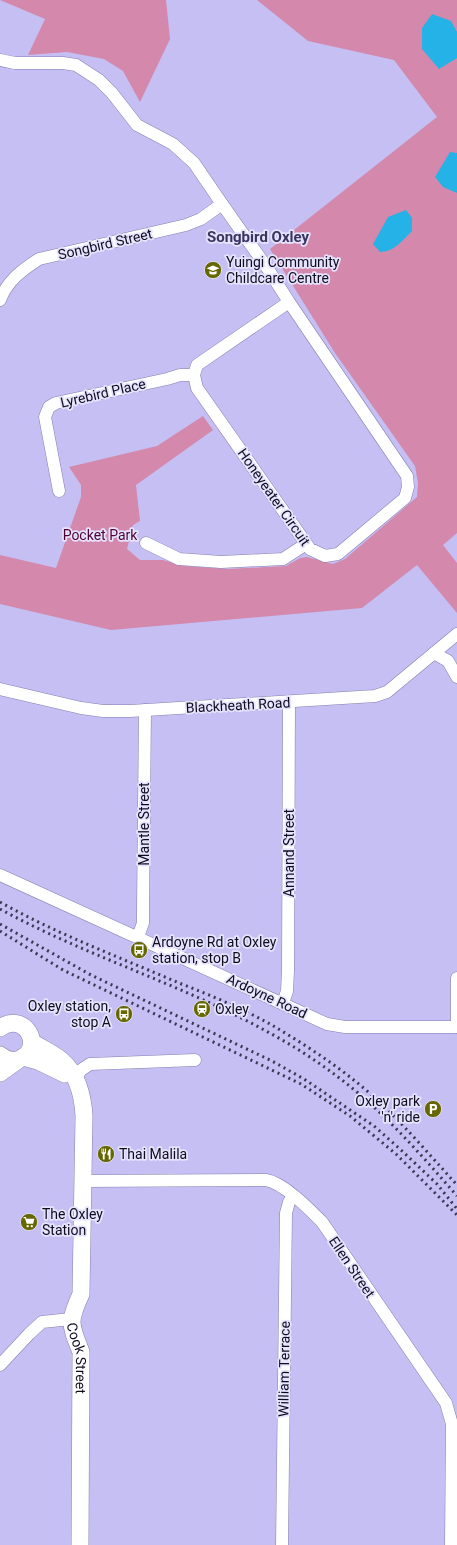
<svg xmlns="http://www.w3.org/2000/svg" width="457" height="1545" viewBox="0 0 457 1545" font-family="Roboto,sans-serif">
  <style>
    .green { fill: #d388ac }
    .water { fill: #25b2e7 }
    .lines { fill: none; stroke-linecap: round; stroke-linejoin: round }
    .street-casing { stroke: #857fb0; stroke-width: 13 }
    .secondary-casing { stroke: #857fb0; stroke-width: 18 }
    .street { stroke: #fff; stroke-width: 12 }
    .secondary { stroke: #fff; stroke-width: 17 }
    .rail { stroke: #3b3751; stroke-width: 3; stroke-dasharray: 2 4; stroke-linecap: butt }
    .labels { text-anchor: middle; stroke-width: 3.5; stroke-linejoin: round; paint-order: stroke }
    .street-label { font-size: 14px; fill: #0f0b1d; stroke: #e6e3ff }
    .poi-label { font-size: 14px; fill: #0f0b1d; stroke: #e6e3ff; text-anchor: start }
    .park-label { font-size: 14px; fill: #4f0031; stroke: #e6e3ff }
    .neighbourhood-label { font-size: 15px; font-weight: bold; fill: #3b345f; stroke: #e6e3ff }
  </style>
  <rect width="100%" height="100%" fill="#c5bff4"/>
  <g class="green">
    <polygon points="0,0 166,0 170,39 140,102 123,71 104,59 67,52 28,55 45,19"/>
    <polygon points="257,0 457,0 457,533 443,545 457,563 457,613 417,565 362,608 111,630 0,604 0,555 56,568 81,497 81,485 69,467 157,446 203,416 213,430 136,485 140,521 133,525 127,549 140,560 163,560 184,566 228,569 286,566 300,558 307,557 333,564 345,559 417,497 418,483 415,466 335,353 270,249 437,117 394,60 308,41"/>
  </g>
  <g class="water">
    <polygon points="432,14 451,21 457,32 457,58 439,69 422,49 422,28"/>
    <polygon points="450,152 457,153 457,193 443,187 435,177"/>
    <path d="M406,210L412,218V231C403,240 394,252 380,252L373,244L388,217Z"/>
  </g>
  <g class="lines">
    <defs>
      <g id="street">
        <polyline points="0,60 15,63 63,63 76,65 99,80 112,93 137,125 173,144 194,163 222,204 268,269 289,302 407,476 408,487 405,498 338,554 325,556 310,549 197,388 194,375 197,365 289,302"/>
        <path d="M0,300C7,281 22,270 39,259L186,225L201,219L222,204"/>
        <polyline points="59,491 45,417 49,407 56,403 167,379 180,375 194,375"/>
        <polyline points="146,543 179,559 221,562 283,559 306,544"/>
        <polyline points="434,653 448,661 457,677"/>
        <polyline points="0,689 81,708 103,711 130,711 375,696 387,692 457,634"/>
        <polyline points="0,875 327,1024 345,1027 457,1027"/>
        <polyline points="138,937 143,923 143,910 145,710"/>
        <polyline points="283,1003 287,991 288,971 289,702"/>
        <polyline points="457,1027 457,978"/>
        <polyline points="75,1079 81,1070 90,1064 195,1060"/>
        <path d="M83,1181L266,1180C284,1183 309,1209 322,1222L446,1403L452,1424L451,1545"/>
        <polyline points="0,1365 29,1334 42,1322 71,1319"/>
        <polyline points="282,1545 286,1213 289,1202 293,1196"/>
      </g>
      <g id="secondary">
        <path d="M0,1028C25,1010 45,1048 20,1059C13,1062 6,1060 0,1055"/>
        <path id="s1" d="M32,1042C41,1048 52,1053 61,1060C77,1073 83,1096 84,1116L81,1294C68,1322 70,1324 81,1352L80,1545"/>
        <polyline points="23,1057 38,1061 65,1074"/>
        <polyline points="0,1073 18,1060"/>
      </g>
    </defs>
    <use href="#street" class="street-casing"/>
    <use href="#secondary" class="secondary-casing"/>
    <use href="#street" class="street"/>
    <use href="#secondary" class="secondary"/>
    <g class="rail">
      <path d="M0,902C57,934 119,957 179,983C210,995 241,1008 270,1024C299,1041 329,1060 355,1081C393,1111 425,1150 457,1185"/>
      <path d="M0,909C86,956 181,984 266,1031C296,1047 325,1066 352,1088C390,1119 424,1158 457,1196"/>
      <polyline points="0,924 91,975 272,1061 304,1079 374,1126 401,1150 437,1184 457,1209"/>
      <polyline points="0,931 63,970 301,1084 350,1116 396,1154 457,1215"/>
    </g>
  </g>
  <defs>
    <symbol id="school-disc" viewBox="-11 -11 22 22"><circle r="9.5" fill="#666701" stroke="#e6e3ff"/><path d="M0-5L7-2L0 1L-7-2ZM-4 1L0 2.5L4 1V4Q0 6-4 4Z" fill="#fff"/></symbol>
    <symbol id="bus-disc" viewBox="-11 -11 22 22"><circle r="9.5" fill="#666701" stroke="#e6e3ff"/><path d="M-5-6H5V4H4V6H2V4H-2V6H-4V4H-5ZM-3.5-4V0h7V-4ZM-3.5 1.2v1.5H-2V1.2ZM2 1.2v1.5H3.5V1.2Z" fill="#fff"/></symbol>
    <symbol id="station-disc" viewBox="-11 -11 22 22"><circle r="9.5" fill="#666701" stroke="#e6e3ff"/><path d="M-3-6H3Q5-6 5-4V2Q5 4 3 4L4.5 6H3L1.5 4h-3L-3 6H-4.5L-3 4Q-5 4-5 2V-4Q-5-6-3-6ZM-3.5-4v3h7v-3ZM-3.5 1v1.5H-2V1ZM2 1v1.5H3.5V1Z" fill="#fff"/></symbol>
    <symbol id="parking-disc" viewBox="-11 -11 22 22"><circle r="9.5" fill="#666701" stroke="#e6e3ff"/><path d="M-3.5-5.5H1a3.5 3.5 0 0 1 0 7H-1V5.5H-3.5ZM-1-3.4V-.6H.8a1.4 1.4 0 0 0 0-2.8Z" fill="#fff"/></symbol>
    <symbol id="restaurant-disc" viewBox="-11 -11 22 22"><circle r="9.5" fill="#666701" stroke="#e6e3ff"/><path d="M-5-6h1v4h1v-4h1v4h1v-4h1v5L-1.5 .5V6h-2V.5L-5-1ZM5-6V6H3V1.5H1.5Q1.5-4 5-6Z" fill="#fff"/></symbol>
    <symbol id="supermarket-disc" viewBox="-11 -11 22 22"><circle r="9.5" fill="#666701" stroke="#e6e3ff"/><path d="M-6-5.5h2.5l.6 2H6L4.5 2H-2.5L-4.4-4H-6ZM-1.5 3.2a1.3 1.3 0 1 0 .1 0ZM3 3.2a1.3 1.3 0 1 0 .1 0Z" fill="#fff"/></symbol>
  </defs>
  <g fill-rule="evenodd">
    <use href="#school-disc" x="203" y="260" width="20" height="20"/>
    <use href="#bus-disc" x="129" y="940" width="20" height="20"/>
    <use href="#station-disc" x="192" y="999" width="20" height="20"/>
    <use href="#bus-disc" x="114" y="1004" width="20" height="20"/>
    <use href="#parking-disc" x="423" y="1099" width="20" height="20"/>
    <use href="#restaurant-disc" x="96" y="1144" width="20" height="20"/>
    <use href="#supermarket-disc" x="19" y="1212" width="20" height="20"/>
  </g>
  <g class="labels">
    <g class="street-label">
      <text transform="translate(105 244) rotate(-13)" y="5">Songbird Street</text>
      <text transform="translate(103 393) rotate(-13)" y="5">Lyrebird Place</text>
      <text transform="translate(274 497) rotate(55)" y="5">Honeyeater Circuit</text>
      <text transform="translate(238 705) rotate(-3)" y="5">Blackheath Road</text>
      <text transform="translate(144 824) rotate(-90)" y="5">Mantle Street</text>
      <text transform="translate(289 853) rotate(-90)" y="5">Annand Street</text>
      <text transform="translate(267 996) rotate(25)" y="5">Ardoyne Road</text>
      <text transform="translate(352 1267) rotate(56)" y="5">Ellen Street</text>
      <text dy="5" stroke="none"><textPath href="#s1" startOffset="341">Cook Street</textPath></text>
      <text transform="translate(284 1369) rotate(-89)" y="5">William Terrace</text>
    </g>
    <g class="poi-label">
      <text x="226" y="267">Yuingi Community<tspan x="226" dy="16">Childcare Centre</tspan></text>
      <text x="152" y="947">Ardoyne Rd at Oxley<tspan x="152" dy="16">station, stop B</tspan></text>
      <text x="111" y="1011" text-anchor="end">Oxley station,<tspan x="111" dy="16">stop A</tspan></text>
      <text x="215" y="1014">Oxley</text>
      <text x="420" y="1106" text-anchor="end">Oxley park<tspan x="420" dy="16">'n' ride</tspan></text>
      <text x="119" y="1159">Thai Malila</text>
      <text x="42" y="1219">The Oxley<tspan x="42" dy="16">Station</tspan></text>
    </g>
    <g class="park-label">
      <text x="100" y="540">Pocket Park</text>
    </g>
    <g class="neighbourhood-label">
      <text x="258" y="242">Songbird Oxley</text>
    </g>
  </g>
</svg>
